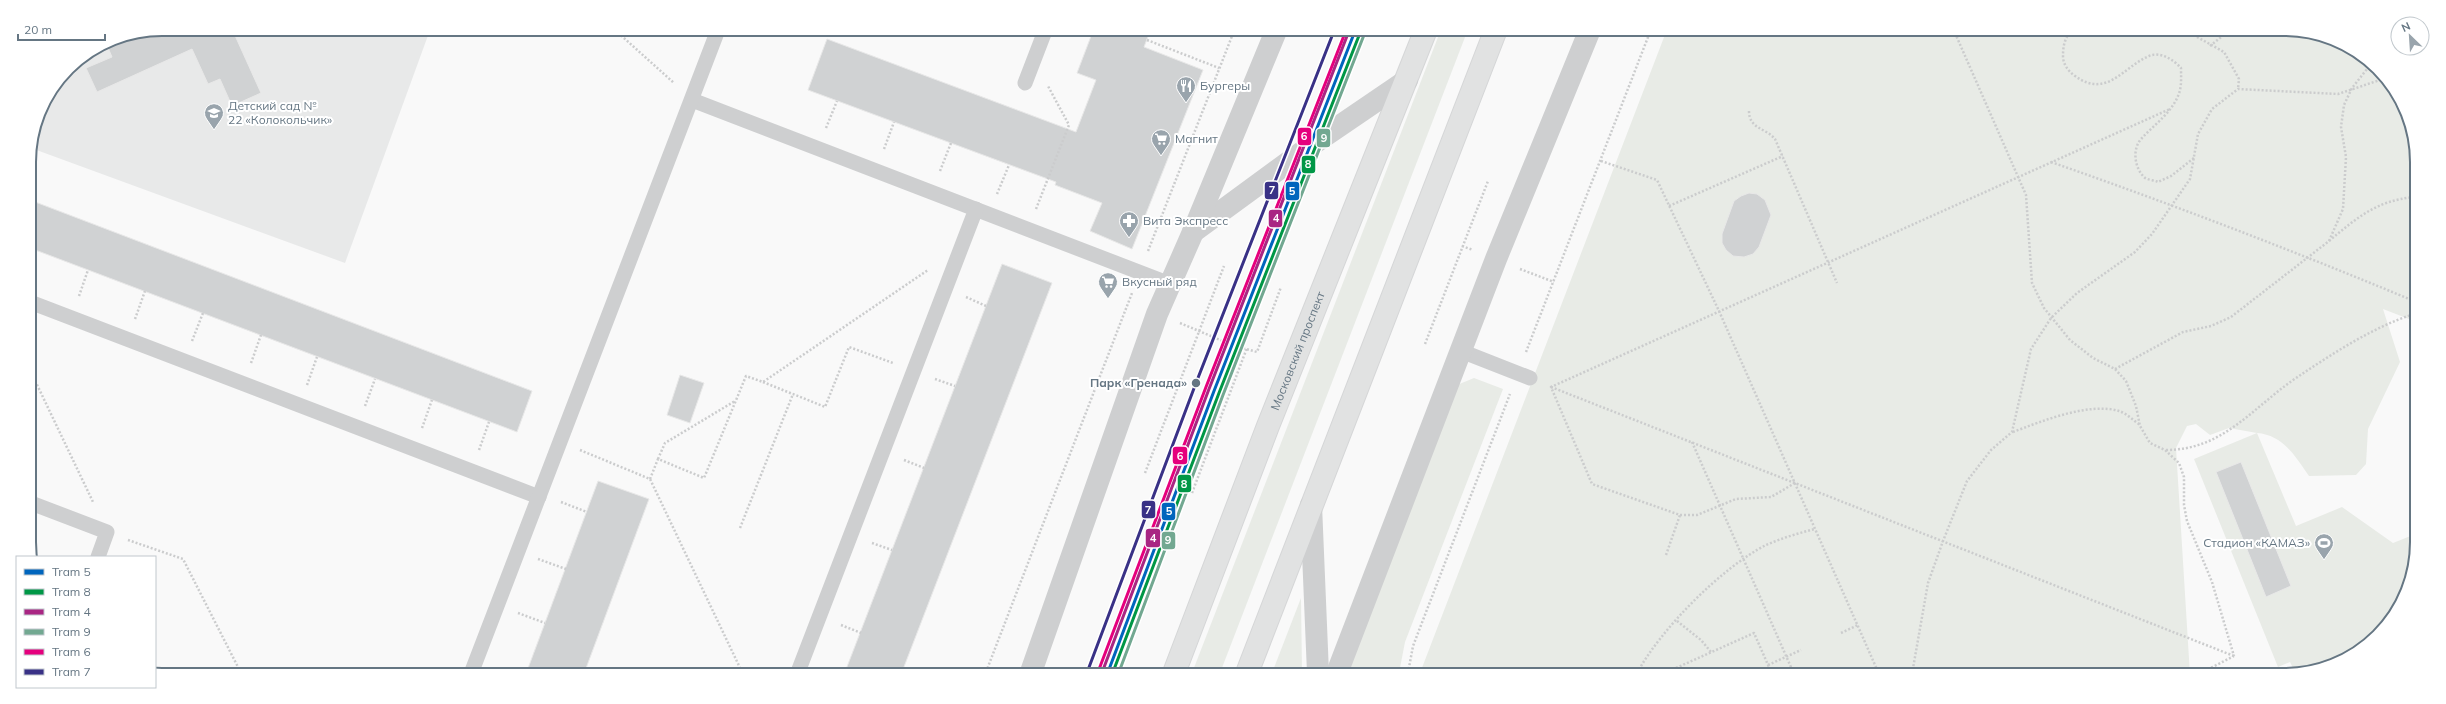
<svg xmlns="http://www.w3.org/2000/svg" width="2446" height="704" viewBox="0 0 2446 704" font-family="Mulish,sans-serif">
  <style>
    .built { fill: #e8e9e9 }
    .green { fill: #e8ebe6 }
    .building { fill: #d0d2d3; stroke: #e8e8e8 }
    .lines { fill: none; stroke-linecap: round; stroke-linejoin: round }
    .secondary-casing { stroke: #d5d6d7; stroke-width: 24 }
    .path { stroke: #cbcccd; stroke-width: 2.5; stroke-dasharray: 2 2; stroke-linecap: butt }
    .lane { stroke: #cecfd0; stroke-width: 15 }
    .street { stroke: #cecfd0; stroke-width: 22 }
    .secondary { stroke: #e1e2e2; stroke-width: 22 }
    .tram-1-casing { stroke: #fff; stroke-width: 6 }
    .tram-2-casing { stroke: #fff; stroke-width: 6 }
    .tram-3-casing { stroke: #fff; stroke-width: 6 }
    .tram-4-casing { stroke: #fff; stroke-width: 6 }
    .tram-5-casing { stroke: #fff; stroke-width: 6 }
    .tram-6-casing { stroke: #fff; stroke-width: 6 }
    .tram-1 { stroke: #0065bd; stroke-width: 3 }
    .tram-2 { stroke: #009746; stroke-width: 3 }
    .tram-3 { stroke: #a92683; stroke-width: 3 }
    .tram-4 { stroke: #72a891; stroke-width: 3 }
    .tram-5 { stroke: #e5007d; stroke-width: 3 }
    .tram-6 { stroke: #393186; stroke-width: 3 }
    .stop-dot { fill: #657683; stroke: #fff; stroke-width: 1.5 }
    .labels { text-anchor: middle; stroke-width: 4; stroke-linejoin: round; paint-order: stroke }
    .poi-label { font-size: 12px; fill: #657683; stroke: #fff; text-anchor: start }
    .street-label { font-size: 12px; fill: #657683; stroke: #fff }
    .stop-label { font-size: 12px; font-weight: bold; fill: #657683; stroke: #fff; text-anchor: end }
    .rim { fill: none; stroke: #657683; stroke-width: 2 }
    .line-badge { stroke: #fff; stroke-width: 1.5 }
    .badge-label { font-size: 11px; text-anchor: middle; font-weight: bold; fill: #fff }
  </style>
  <rect width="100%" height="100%" fill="#f9f9f9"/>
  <polygon class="built" points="162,29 430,30 345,263 31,148 39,111 68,68 112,39"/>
  <g class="green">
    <polygon points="1440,32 1467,32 1220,673 1192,673"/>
    <path d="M1666,32L2318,33L2350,47L2384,74L2414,137V321L2383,309L2400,362L2368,429L2366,464L2356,475L2309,476C2295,456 2283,435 2257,433L2296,526L2342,507L2393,543L2413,535V576L2399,608L2371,642L2334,665L2296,674L2290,662L2278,667L2194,459L2257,433L2229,428L2210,435L2196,424L2187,426L2176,448L2190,675L1420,673Z"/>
    <polygon points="1474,378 1503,389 1405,642 1399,673 1345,673 1457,385"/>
    <polygon points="1301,598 1302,673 1272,673"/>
  </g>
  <g class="building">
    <polygon points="162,29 237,29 233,31 261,93 232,106 220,79 208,84 192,49 97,92 86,68 112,57 106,43 112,39"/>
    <polygon points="1093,31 1150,31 1144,47 1203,70 1132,249 1090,231 1102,203 1055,185 1056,182 808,90 827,39 1076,132 1096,80 1077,73"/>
    <polygon points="1749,193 1757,194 1765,200 1771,215 1759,247 1753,254 1744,257 1733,256 1726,250 1722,243 1722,234 1734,201 1741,196"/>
    <polygon points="30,200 532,391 517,432 30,248"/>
    <polygon points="1002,264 1052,283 902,672 845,672"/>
    <polygon points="680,375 704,383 690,423 667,415"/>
    <polygon points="2241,462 2291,586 2266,597 2216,472"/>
    <polygon points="598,481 649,499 585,671 527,671"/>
  </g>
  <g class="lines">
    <defs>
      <g id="secondary">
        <path id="s1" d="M1174,673L1268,426L1425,32"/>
        <polyline points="1247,673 1495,32"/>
      </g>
    </defs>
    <use href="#secondary" class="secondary-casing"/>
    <g class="path">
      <polyline points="615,30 674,83"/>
      <polyline points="1092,31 1093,31"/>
      <polyline points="1955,33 2026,195 2032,283 2044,308 2070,340 2093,358 2115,369 2126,381 2136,406 2140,426 2150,443 2165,450 2179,463 2184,477 2184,505 2187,521 2212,582 2234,656"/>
      <path d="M2070,33C2064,39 2063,48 2063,56C2063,64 2068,71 2075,76C2107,99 2123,67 2149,56C2160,51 2174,60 2181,68C2181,78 2182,87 2178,96C2171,113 2154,125 2142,138C2132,148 2134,167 2144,177C2147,180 2154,180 2158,182L2171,176L2194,158"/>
      <polyline points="2190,33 2224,52 2239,79 2238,89"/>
      <polyline points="1147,40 1219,68"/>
      <polyline points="2210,46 2226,33"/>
      <path d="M1749,111C1749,129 1766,128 1775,139L1837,283"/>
      <polyline points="826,128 837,101"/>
      <polyline points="884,149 894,122"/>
      <polyline points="1601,161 1657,180 1719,311 1879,674"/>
      <path d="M2051,162C2174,205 2294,251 2414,301"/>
      <polyline points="940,171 951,143"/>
      <polyline points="997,194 1009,165"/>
      <polyline points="1669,206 1783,156"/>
      <polyline points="1036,209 1069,125 1048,86"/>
      <path d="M2329,241C2358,217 2376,201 2414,197"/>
      <polyline points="1462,246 1473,250"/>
      <polyline points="30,250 31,248"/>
      <polyline points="1148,251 1234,31"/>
      <polyline points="1520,269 1554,282"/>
      <polyline points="79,296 88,270"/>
      <polyline points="966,297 986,306"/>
      <polyline points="135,319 145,291"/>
      <polyline points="1180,323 1232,345 1257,352 1281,287"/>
      <polyline points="192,341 203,313"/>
      <polyline points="1425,344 1488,181"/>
      <polyline points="1526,352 1650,32"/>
      <polyline points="251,363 261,335"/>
      <polyline points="2115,369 2183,332 2211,326 2231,317 2329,241 2343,209 2346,157 2341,127 2344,105 2352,88 2371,64"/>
      <polyline points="30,370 93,502"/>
      <polyline points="935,379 955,386"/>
      <polyline points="763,382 825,407 849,347 893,363"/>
      <polyline points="307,385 317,357"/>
      <polyline points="1551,387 2234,656"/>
      <polyline points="365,406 375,379"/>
      <polyline points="422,428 432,400"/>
      <path d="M2013,432C2042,421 2089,402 2119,411C2126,413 2134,421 2140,425"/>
      <polyline points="1692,442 1794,674"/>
      <polyline points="479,450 489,422"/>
      <polyline points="580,450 650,479 742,672"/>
      <path d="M2166,450C2223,450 2252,408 2296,378C2332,354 2373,327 2414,314"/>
      <polyline points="658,459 665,443 735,401"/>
      <polyline points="904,460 924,468"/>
      <polyline points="1145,473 1224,266"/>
      <polyline points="650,479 658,459 704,478 746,376 763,382 928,270"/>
      <polyline points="1795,483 1771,497 1736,499 1697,515 1680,515 1592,484 1551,387 2170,109"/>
      <polyline points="1192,493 1247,348"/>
      <polyline points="561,502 587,512"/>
      <polyline points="740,528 793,394"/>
      <polyline points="128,540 183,559 240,671"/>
      <polyline points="872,543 892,550"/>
      <polyline points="1666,555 1680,515"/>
      <polyline points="538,559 566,569"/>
      <polyline points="518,613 545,623"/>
      <polyline points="1677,621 1701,640 1711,652"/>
      <polyline points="841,625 861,633"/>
      <polyline points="1841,633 1858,625"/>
      <polyline points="1768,665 1801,650"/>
      <polyline points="1676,668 1754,633 1772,674"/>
      <polyline points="986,672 1132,293"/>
      <polyline points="1408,673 1413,646 1510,394"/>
      <path d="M1637,673C1661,629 1721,568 1766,545C1782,538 1799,533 1815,529"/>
      <polyline points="1912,674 1928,583 1943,541 1967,481 1991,450 2012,432 2031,349 2051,318 2077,293 2135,252 2152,234 2190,179 2198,134 2212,109 2238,89 2338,94 2386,78"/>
      <polyline points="2197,675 2234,656"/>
    </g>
    <g class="lane">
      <polyline points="1025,83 1045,31"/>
      <polyline points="692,100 1170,284"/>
      <polyline points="30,302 539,497"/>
      <polyline points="1461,351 1530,378"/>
      <polyline points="31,503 107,532 98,557"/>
      <polyline points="472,671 718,30"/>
      <polyline points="798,672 976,209"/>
    </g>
    <g class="street">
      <polyline points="1193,232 1313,144 1407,80"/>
      <polyline points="1311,505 1318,673"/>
      <polyline points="1031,672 1157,314 1193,232 1276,31"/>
      <polyline points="1337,673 1496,259 1589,32"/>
    </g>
    <use href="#secondary" class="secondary"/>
    <defs>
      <polyline id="tram-1" points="1108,672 1214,391 1355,31"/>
      <polyline id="tram-2" points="1113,672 1219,393 1360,33"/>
      <polyline id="tram-3" points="1103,670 1209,389 1349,31"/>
      <polyline id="tram-4" points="1119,672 1223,395 1364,35"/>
      <polyline id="tram-5" points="1098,672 1206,387 1345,33"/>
      <polyline id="tram-6" points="1088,670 1196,383 1334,31"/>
    </defs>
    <use href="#tram-1" class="tram-1-casing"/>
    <use href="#tram-2" class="tram-2-casing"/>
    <use href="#tram-3" class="tram-3-casing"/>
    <use href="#tram-4" class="tram-4-casing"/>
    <use href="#tram-5" class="tram-5-casing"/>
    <use href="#tram-6" class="tram-6-casing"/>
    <use href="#tram-1" class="tram-1"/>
    <use href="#tram-2" class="tram-2"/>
    <use href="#tram-3" class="tram-3"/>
    <use href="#tram-4" class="tram-4"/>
    <use href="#tram-5" class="tram-5"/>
    <use href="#tram-6" class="tram-6"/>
  </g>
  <defs>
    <symbol id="restaurant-pin" viewBox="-11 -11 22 30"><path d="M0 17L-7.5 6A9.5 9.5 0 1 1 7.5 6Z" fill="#99a4ac" stroke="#fff"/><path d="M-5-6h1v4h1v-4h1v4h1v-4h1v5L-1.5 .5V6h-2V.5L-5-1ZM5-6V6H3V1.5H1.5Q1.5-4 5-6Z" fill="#fff"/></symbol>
    <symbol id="school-pin" viewBox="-11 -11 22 30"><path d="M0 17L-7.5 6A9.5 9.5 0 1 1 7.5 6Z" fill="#99a4ac" stroke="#fff"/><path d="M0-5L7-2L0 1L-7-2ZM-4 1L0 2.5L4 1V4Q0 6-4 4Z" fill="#fff"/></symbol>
    <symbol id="supermarket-pin" viewBox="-11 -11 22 30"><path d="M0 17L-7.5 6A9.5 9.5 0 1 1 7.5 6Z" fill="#99a4ac" stroke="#fff"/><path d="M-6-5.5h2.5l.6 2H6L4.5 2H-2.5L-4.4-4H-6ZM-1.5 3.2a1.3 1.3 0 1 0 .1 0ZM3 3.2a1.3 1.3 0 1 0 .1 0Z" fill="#fff"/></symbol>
    <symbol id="pharmacy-pin" viewBox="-11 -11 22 30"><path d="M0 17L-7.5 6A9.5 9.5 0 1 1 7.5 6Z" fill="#99a4ac" stroke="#fff"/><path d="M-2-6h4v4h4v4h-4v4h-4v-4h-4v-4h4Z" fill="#fff"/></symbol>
    <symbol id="stadium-pin" viewBox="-11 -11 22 30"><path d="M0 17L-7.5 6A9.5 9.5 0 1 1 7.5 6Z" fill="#99a4ac" stroke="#fff"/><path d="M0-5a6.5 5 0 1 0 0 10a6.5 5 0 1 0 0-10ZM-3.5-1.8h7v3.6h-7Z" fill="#fff"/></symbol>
  </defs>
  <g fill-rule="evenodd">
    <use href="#restaurant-pin" x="1175" y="75" width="22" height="30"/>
    <use href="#school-pin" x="203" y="102" width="22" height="30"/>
    <use href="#supermarket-pin" x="1150" y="128" width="22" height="30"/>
    <use href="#pharmacy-pin" x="1118" y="210" width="22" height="30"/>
    <use href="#supermarket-pin" x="1097" y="271" width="22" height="30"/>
    <use href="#stadium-pin" x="2313" y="532" width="22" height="30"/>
  </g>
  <circle class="stop-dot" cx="1196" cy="383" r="5"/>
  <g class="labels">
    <g class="poi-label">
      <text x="1200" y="90">Бургеры</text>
      <text x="228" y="110">Детский сад №<tspan x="228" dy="14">22 «Колокольчик»</tspan></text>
      <text x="1175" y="143">Магнит</text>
      <text x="1143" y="225">Вита Экспресс</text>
      <text x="1122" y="286">Вкусный ряд</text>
      <text x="2310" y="547" text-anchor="end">Стадион «КАМАЗ»</text>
    </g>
    <g class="street-label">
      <text dy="4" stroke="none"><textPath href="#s1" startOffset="345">Московский проспект</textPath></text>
    </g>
    <g class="stop-label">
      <text x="1187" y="387">Парк «Гренада»</text>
    </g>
  </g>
  <path d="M0 0H2446V704H0ZM162 36H2284A126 126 0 0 1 2410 162V542A126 126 0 0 1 2284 668H162A126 126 0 0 1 36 542V162A126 126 0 0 1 162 36Z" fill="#fff" fill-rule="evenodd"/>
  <path class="rim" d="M162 36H2284A126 126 0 0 1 2410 162V542A126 126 0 0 1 2284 668H162A126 126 0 0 1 36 542V162A126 126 0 0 1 162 36Z"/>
  <g class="line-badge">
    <rect x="1297" y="127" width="15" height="19" rx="4" fill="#e5007d"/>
    <rect x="1316" y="128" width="15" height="20" rx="4" fill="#72a891"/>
    <rect x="1301" y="155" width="15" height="19" rx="4" fill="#009746"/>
    <rect x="1264" y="181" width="15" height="19" rx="4" fill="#393186"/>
    <rect x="1285" y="181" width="15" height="20" rx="4" fill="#0065bd"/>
    <rect x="1268" y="209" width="15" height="19" rx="4" fill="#a92683"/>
    <rect x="1172" y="446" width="16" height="19" rx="4" fill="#e5007d"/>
    <rect x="1177" y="474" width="15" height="19" rx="4" fill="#009746"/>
    <rect x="1141" y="500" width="15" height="19" rx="4" fill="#393186"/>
    <rect x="1161" y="502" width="15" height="19" rx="4" fill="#0065bd"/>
    <rect x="1145" y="528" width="16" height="20" rx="4" fill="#a92683"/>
    <rect x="1161" y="531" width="15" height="19" rx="4" fill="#72a891"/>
  </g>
  <g class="badge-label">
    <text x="1304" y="140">6</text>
    <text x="1324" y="142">9</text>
    <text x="1308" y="168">8</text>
    <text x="1272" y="194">7</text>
    <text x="1292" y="195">5</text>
    <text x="1276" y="222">4</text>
    <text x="1180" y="460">6</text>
    <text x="1184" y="488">8</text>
    <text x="1148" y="514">7</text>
    <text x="1169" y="515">5</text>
    <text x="1153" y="542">4</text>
    <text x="1168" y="544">9</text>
  </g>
  <rect x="16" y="556" width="140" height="132" fill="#ffffff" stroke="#c1c8cd"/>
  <rect x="24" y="569" width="20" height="6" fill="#0065bd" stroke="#c1c8cd"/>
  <text x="52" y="576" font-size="12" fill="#657683">Tram 5</text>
  <rect x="24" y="589" width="20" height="6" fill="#009746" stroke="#c1c8cd"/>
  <text x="52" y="596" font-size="12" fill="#657683">Tram 8</text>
  <rect x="24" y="609" width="20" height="6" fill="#a92683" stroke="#c1c8cd"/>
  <text x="52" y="616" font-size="12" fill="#657683">Tram 4</text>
  <rect x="24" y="629" width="20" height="6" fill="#72a891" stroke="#c1c8cd"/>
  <text x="52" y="636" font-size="12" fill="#657683">Tram 9</text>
  <rect x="24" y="649" width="20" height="6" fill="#e5007d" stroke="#c1c8cd"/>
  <text x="52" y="656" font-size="12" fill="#657683">Tram 6</text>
  <rect x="24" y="669" width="20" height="6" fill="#393186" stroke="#c1c8cd"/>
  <text x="52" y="676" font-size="12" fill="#657683">Tram 7</text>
  <g transform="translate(2410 36) rotate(335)"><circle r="19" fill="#ffffff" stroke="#c1c8cd"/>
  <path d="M0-3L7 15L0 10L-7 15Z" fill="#99a4ac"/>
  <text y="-6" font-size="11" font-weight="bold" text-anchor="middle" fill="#657683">N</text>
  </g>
  <path d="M18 34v6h87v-6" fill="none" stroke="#657683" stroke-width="2"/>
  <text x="24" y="34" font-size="12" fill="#657683" stroke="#ffffff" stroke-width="3" paint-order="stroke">20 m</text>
</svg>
